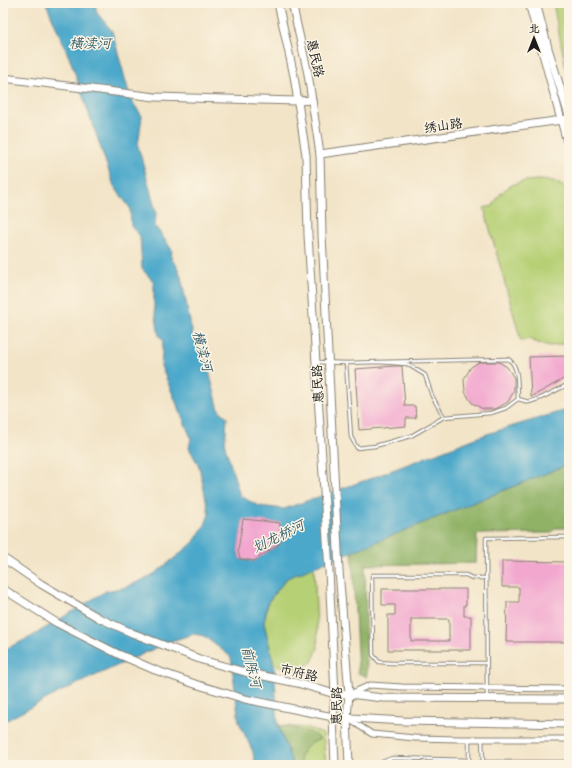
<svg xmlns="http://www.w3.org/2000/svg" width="572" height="768" viewBox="0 0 572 768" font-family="'Gochi Hand','LXGW WenKai TC',sans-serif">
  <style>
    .green { fill: #b6d075; stroke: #697648 }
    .forest { fill: #90b266; stroke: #566741 }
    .water { fill: #4ba8ca; stroke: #346273; fill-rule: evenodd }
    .building { fill: #f2a7cf; fill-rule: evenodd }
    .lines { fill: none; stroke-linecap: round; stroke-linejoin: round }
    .lane-casing { stroke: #878072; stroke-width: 4.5 }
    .street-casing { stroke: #878072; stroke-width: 7 }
    .secondary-casing { stroke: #878072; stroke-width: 9 }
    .lane { stroke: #fff; stroke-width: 2.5 }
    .street { stroke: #fff; stroke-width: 5 }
    .secondary { stroke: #fff; stroke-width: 7 }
    .labels { text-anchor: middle; stroke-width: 3; stroke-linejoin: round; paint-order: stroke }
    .street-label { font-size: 13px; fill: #1c1c1c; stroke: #fcf5e5 }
    .water-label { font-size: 14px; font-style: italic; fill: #315b6a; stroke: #fcf5e5 }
  </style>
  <rect width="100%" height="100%" fill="#fcf5e5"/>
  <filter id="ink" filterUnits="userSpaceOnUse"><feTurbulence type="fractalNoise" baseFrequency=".025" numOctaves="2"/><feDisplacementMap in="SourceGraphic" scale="8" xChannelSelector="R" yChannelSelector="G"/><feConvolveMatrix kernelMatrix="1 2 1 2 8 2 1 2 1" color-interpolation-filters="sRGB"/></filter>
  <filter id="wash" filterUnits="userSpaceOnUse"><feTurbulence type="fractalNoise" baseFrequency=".012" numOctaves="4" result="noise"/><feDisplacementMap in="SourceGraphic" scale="16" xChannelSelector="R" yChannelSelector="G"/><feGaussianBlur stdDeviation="0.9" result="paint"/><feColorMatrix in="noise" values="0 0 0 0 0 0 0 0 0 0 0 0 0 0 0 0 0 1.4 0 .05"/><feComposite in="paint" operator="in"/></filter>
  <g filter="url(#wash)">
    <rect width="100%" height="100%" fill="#f2e4c7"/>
    <g class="green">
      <polygon points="553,3 569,3 569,84"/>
      <path d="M538,180L553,181L563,186L569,194V343L563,344L550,346L538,343L529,339L521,341L484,208L493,206C503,185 517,181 538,180Z"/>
      <polygon points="314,567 318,648 312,662 300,670 274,665 264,623 268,602 287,578"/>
      <polygon points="278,725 309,728 323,734 326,765 293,765"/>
    </g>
    <g class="forest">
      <polygon points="569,464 569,528 556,528 551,533 477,534 476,563 365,565 367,677 358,673 352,551"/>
      <polygon points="278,725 310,732 320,739 308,745 300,756 301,765 293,765"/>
    </g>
    <path class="water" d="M46,3H95L97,13L112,31L131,100L142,116L138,146L145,171L156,212L155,226L172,250L171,259L176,264L181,277L193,336L202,352L210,375L219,410L227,417L225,446L240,496L259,506L284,509L369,479L484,435L569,409V464L287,578L268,602L264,623L274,665L278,725L293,765H255L253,752L239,722L231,657L204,636L194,634L171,641L64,690L3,722V650L29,638L106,591L126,587L147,578L157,572L193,543L205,525L209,514L199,466L189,448L191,438L161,366L163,340L159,336L154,306V282L142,269L140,236L131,226L130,208L114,186L71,62ZM243,520L279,523L280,543L254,561L240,559L238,550Z"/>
    <g id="blocks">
      <g class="building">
        <polygon points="569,356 569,376 531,397 529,357"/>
        <polygon points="479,362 499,362 507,367 514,378 514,391 508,402 499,407 494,409 483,409 472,403 465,392 464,379 471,367"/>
        <polygon points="395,366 402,366 405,406 415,406 416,418 406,418 406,426 359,430 355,369"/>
        <polygon points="243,519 280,523 280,543 254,561 240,559 238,550"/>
        <polygon points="502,561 569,562 569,642 506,642 507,602 519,602 519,587 502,587"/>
        <path d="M382,589H466V605H464V616H471V650H388V615H395V605H382ZM411,619H449V641H411Z"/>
      </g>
    </g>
  </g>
  <g filter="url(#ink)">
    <use href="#blocks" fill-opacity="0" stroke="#878072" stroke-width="1"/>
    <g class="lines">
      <defs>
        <g id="lane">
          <path d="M316,362L346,363L378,362L407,364L425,375L432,396L444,417L491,413L506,408L518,399C517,387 520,366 508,359L378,362"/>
          <polyline points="346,363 351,437 357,448 375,446 411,436 444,417"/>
          <polyline points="518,399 529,402 541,398 569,384"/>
          <polyline points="486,578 472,578 466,575 372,575 373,655 379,662 391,663 487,663"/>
          <polyline points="487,698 486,538 569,537"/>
          <polyline points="482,739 483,762 569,762"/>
          <polyline points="381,765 382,762 392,758 469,760 469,739"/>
          <polyline points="475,765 475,764 483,762"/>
        </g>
        <g id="street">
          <polyline points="350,694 370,685 402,687 569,689"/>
          <polyline points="347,718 372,734 415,738 460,739 569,739"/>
        </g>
        <g id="secondary">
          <polyline points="278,3 294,76 306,155 308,235 329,571 335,694 333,717 335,765"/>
          <polyline points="292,3 308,74 320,154 322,235 339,570 349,694 347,718 349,765"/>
          <polyline points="529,3 569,149"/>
          <polyline points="536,3 548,48 569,116"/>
          <polyline points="3,78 155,97 298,101 312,100"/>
          <polyline points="320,154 569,119"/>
          <polyline points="3,558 41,584 99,618 132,633 202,660 245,672 297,683 335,694 349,694 383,698 569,699"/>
          <polyline points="3,589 57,623 118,654 155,670 195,684 245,699 333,717 404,721 569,724"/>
        </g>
      </defs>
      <use href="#lane" class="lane-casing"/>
      <use href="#street" class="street-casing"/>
      <use href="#secondary" class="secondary-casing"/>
      <use href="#lane" class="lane"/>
      <use href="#street" class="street"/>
      <use href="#secondary" class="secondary"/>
    </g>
  </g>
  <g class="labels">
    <g class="street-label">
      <text transform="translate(316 58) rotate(78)" y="5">惠民路</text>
      <text transform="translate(443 125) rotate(-8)" y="5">绣山路</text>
      <text transform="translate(317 384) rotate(-93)" y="5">惠民路</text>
      <text transform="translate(299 672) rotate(13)" y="5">市府路</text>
      <text transform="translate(336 706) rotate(-89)" y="5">惠民路</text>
    </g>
    <g class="water-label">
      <text x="90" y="48">横渎河</text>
      <text transform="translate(203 351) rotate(75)" y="5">横渎河</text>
      <text transform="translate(278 536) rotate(-26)" y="5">划龙桥河</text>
      <text transform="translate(252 667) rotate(76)" y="5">前陈河</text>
    </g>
  </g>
  <rect width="572" height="768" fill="none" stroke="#fcf5e5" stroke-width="16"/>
  <g transform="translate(534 38)" stroke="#fcf5e5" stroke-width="3" paint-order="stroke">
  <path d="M0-3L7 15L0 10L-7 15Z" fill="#1c1c1c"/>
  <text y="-6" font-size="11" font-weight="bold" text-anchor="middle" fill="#1c1c1c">北</text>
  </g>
</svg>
